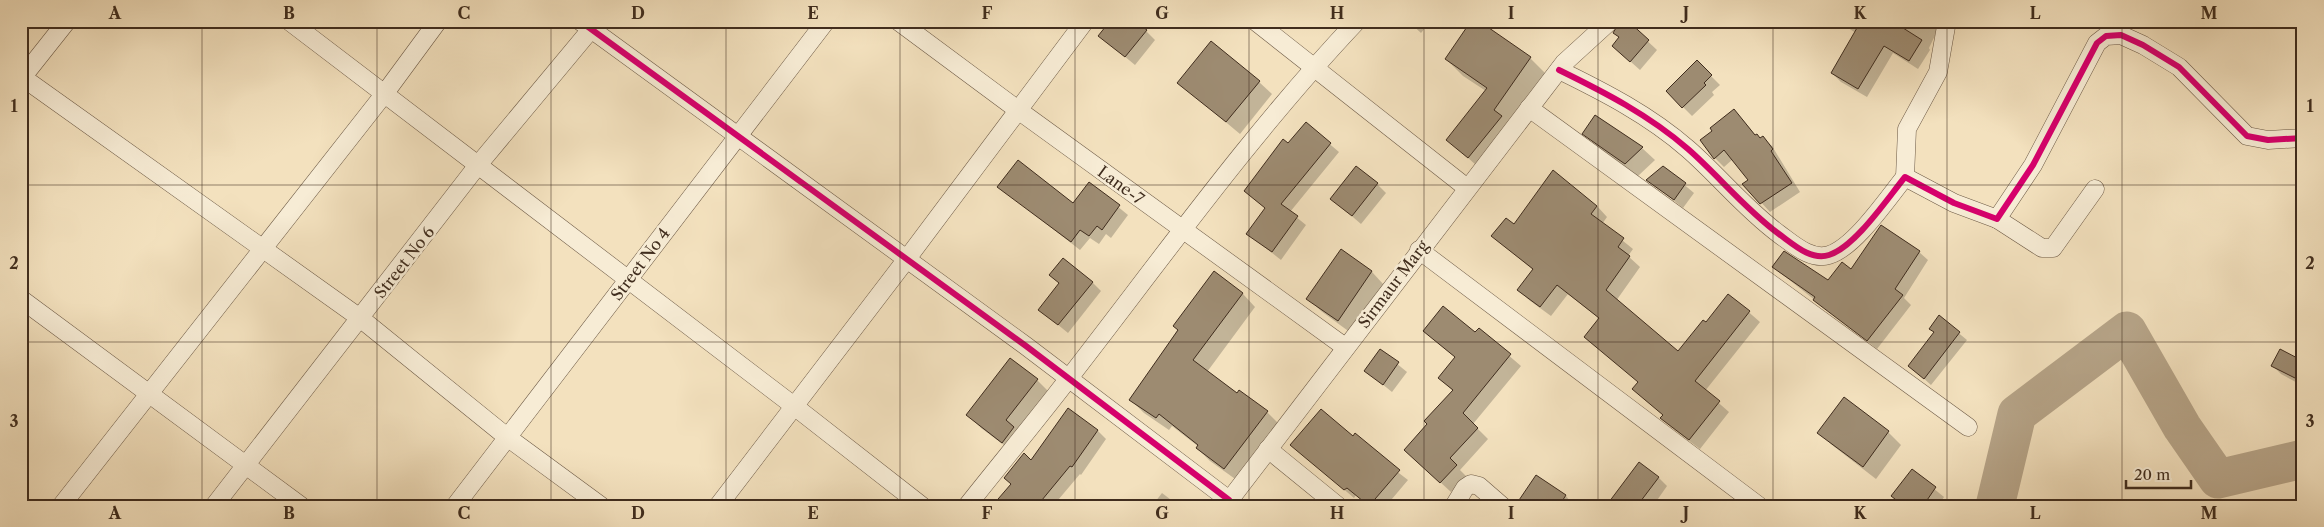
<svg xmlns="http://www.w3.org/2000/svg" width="2324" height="527" viewBox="0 0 2324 527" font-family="'Libre Caslon Text',serif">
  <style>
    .shadow { fill: #0003 }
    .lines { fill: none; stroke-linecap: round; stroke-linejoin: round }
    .river { stroke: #b6a488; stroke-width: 39 }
    .building { fill: #9d8b71; stroke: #402d1e }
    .street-casing { stroke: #6d5a46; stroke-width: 19 }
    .street { stroke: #f7ecd5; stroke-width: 18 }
    .cycleway-casing { stroke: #f7ecd5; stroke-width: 9 }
    .cycleway { stroke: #d6006c; stroke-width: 6 }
    .grid { fill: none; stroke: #402d1e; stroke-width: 1; stroke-opacity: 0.55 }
    .labels { text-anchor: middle; stroke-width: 5; stroke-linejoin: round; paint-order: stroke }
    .street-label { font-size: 16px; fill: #402d1e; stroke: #f7ecd5 }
    .neatline { fill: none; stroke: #402d1e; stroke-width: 2 }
    .grid-label { font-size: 16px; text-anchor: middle; font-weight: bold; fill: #402d1e }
  </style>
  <rect width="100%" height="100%" fill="#f3e1be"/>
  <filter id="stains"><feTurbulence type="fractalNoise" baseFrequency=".004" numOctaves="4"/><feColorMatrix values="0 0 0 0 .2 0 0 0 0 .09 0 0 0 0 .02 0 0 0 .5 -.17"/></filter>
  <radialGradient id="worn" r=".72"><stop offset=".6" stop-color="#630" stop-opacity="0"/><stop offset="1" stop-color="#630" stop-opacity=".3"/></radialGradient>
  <g class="shadow">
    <polygon points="1107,21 1136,21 1155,40 1135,65 1100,36 1110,23"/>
    <polygon points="1408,21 1431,21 1421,33"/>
    <polygon points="1626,21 1657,50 1640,70 1622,54 1620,38"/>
    <polygon points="1837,21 1942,21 1929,48 1930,50 1918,69 1893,53 1867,97 1841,82 1832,73 1856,33"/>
    <polygon points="1530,58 1547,75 1486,174 1448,140 1486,91 1463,76 1446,59"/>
    <polygon points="1697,62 1720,85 1712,92 1714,95 1692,116 1667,91"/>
    <polygon points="1259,82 1272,94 1240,134 1179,83"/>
    <polygon points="1743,120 1756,136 1761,139 1763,138 1772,146 1800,192 1770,212 1744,184 1750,180 1733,159 1724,167 1715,158"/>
    <polygon points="1306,124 1339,152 1290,212 1306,225 1281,260 1248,234 1266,209 1246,191"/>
    <polygon points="1584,134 1642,148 1655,160 1638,176 1597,146"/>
    <polygon points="1663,167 1694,193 1683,208 1648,180"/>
    <polygon points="1089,183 1128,215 1111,238 1106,234 1099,244 1090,238 1080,250 999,187 1073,205"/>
    <polygon points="1377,184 1386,193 1361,224 1332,199"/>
    <polygon points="1597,206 1607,217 1602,224 1633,249 1628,256 1640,267 1616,301 1678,353 1706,324 1729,295 1760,322 1705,391 1729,412 1700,449 1672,428 1662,418 1664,416 1634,389 1639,383 1600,319 1568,294 1551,316 1529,300 1519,290 1533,270 1493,236 1514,226"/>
    <polygon points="1341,251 1372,272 1384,285 1351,333 1321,311 1308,298"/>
    <polygon points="1919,252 1928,260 1904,298 1911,305 1877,349 1773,267 1828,282 1851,271"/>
    <polygon points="1215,273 1243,294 1255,307 1207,372 1238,395 1267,412 1280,425 1238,481 1210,461 1197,448 1199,447 1172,426 1169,430 1144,413 1131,400"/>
    <polygon points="1093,283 1101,291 1068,333 1040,310"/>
    <polygon points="1939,317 1967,340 1931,385 1910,366 1935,333 1930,329"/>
    <polygon points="1479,330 1521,366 1473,424 1488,439 1460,470 1466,476 1451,492 1416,460 1429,424 1453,391 1439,378 1456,358 1424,331 1476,334"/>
    <polygon points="1380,350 1407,372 1392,392 1366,371"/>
    <polygon points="2303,363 2303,386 2281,374 2272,365"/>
    <polygon points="1037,380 1050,393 1016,454 981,428 968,415"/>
    <polygon points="1844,399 1888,432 1901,445 1876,479 1832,445 1819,432"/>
    <polygon points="1098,431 1106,439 1081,475 1080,474 1053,506 993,506 1032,461"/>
    <polygon points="1353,438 1408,480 1386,506 1369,506 1356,495 1354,498 1292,445"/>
    <polygon points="1912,471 1944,497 1938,506 1903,506 1893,496"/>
    <polygon points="1536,477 1566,496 1574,506 1527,506"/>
    <polygon points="1659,478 1667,486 1653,506 1607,506"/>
    <polygon points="1162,493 1179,506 1152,506"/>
  </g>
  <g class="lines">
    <polyline class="river" points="1995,506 2017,414 2127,331 2182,427 2218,479 2303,459"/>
  </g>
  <g class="building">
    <polygon points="1110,21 1135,21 1147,30 1125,57 1098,36"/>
    <polygon points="1471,21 1479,21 1531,57 1494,110 1502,116 1468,158 1446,140 1487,88 1445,59"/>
    <polygon points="1620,21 1628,21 1649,40 1630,62 1612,46 1619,37 1613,33"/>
    <polygon points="1861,21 1892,21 1922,40 1909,61 1884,46 1858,89 1831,73"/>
    <polygon points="1211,41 1260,81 1226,122 1177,83"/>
    <polygon points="1697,60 1712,75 1704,83 1706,85 1682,108 1666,91"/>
    <polygon points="1734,109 1755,135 1757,134 1760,138 1763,136 1773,149 1771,151 1792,183 1760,204 1742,184 1748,180 1724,150 1714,159 1700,140 1712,131 1710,128"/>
    <polygon points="1595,115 1643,147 1625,164 1582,134"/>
    <polygon points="1306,122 1331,143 1281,204 1298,216 1272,252 1246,234 1265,208 1244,191 1283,139 1288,143"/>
    <polygon points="1018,160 1073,203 1089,182 1120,205 1102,230 1097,226 1089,236 1080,230 1071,242 997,187"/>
    <polygon points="1356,166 1378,183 1352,216 1330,199"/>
    <polygon points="1663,166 1686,183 1674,200 1646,180"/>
    <polygon points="1553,170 1597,206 1591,214 1624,238 1618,247 1630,256 1606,290 1678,351 1703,320 1706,322 1728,294 1750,311 1695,381 1720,401 1689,440 1660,418 1663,415 1632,389 1638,382 1584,337 1599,318 1557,285 1540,307 1517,290 1533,269 1491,236 1506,218 1514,224"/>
    <polygon points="1881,225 1920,251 1895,289 1903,295 1867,341 1813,300 1815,297 1772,267 1784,251 1828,280 1842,262 1851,269"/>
    <polygon points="1341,249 1372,271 1338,321 1306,299"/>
    <polygon points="1063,258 1093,282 1058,325 1038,310 1059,283 1049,275"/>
    <polygon points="1214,271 1243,293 1193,360 1237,393 1239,390 1268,411 1224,469 1196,448 1198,445 1159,414 1156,418 1129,400 1178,330 1173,326"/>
    <polygon points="1443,306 1475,332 1479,328 1511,354 1463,413 1478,428 1450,458 1457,465 1440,483 1404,450 1427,424 1424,421 1453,390 1438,378 1455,357 1423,331"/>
    <polygon points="1939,315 1960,332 1924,379 1908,366 1934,332 1929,329"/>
    <polygon points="1380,349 1399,362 1383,385 1364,371"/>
    <polygon points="2280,349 2303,361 2303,382 2271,366"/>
    <polygon points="1010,358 1038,379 1006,420 1014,427 1002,443 966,415"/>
    <polygon points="1844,397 1889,431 1863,467 1817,433"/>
    <polygon points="1068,408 1098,430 1072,467 1070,466 1037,506 992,506 1011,484 1004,478 1024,453 1031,460"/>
    <polygon points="1321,409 1353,436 1355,433 1400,470 1369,506 1347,488 1344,490 1290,445"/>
    <polygon points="1639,462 1659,477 1637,506 1606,506"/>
    <polygon points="1912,469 1936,487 1923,506 1904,506 1891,496"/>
    <polygon points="1536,475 1566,495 1559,506 1515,506"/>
  </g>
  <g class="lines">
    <defs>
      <g id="street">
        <polyline points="289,21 794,406 922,506"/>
        <polyline points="580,21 1026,346 1229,500"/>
        <polyline points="898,21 1018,110 1345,347"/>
        <polyline points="1255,21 1467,188"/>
        <path d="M1559,70C1604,92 1649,115 1688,149C1719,176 1745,209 1779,234C1793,244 1811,261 1829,255C1855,247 1887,199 1905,177L1954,203L1997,219L2033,165L2097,43L2106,36L2121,35L2143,45L2179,67L2247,136L2268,140L2303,138"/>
        <polyline points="22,77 360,318 507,437 601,506"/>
        <polyline points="21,79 67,21"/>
        <polyline points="1529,108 1968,427"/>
        <polyline points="1905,177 1907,129 1938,72 1947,21"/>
        <polyline points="1997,219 2042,248 2053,248 2095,189"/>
        <polyline points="1419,250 1759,506"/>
        <polyline points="21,299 301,506"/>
        <polyline points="1268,449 1338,506"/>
        <polyline points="61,506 385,93 438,21"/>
        <polyline points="214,506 478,165 597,22"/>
        <polyline points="455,506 826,21"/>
        <polyline points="718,506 906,260 1085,21"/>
        <path d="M967,506C1001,463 1036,421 1069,378C1163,257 1252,132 1357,21"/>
        <polyline points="1225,506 1564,63 1610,21"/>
        <polyline points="1454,506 1465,488 1471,484 1479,486 1502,506"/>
      </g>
    </defs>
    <use href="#street" class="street-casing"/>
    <use href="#street" class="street"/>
    <defs>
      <g id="cycleway">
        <polyline points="580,21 1026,346 1229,500"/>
        <path d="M1559,70C1604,92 1649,115 1688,149C1719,176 1745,209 1779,234C1793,244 1811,261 1829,255C1855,247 1887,199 1905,177L1954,203L1997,219L2033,165L2097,43L2106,36L2121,35L2143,45L2179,67L2247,136L2268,140L2303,138"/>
      </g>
    </defs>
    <use href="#cycleway" class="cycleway-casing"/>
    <use href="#cycleway" class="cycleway"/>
  </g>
  <path class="grid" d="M202,21V506M377,21V506M551,21V506M726,21V506M900,21V506M1075,21V506M1249,21V506M1424,21V506M1598,21V506M1773,21V506M1947,21V506M2122,21V506M21,185H2303M21,342H2303"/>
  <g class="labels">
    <g class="street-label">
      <text transform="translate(1121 185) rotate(36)" y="6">Lane-7</text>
      <text transform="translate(404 262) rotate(-52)" y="6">Street No 6</text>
      <text transform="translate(640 264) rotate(-53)" y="6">Street No 4</text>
      <text transform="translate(1393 284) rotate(-53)" y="6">Sirmaur Marg</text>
    </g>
  </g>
  <rect width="2324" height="527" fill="none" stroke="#f3e1be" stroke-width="55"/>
  <path d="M2126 480v8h65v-8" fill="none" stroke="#402d1e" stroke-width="2.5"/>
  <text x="2134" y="480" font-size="15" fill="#402d1e" stroke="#f7ecd5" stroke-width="4" paint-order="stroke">20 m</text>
  <rect x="28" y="28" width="2268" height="472" class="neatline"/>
  <g class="grid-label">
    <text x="115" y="19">A</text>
    <text x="289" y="19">B</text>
    <text x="464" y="19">C</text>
    <text x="638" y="19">D</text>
    <text x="813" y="19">E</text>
    <text x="987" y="19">F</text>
    <text x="1162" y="19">G</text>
    <text x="1337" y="19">H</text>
    <text x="1511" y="19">I</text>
    <text x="1686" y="19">J</text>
    <text x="1860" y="19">K</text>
    <text x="2035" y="19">L</text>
    <text x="2209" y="19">M</text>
    <text x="14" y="112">1</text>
    <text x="2310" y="112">1</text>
    <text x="14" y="269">2</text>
    <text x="2310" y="269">2</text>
    <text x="14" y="427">3</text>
    <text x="2310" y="427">3</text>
    <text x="115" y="519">A</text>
    <text x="289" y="519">B</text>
    <text x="464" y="519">C</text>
    <text x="638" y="519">D</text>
    <text x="813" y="519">E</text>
    <text x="987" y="519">F</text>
    <text x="1162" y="519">G</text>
    <text x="1337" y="519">H</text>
    <text x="1511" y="519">I</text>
    <text x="1686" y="519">J</text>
    <text x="1860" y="519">K</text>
    <text x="2035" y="519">L</text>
    <text x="2209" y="519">M</text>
  </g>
  <rect width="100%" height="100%" filter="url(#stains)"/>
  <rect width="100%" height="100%" fill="url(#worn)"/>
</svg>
